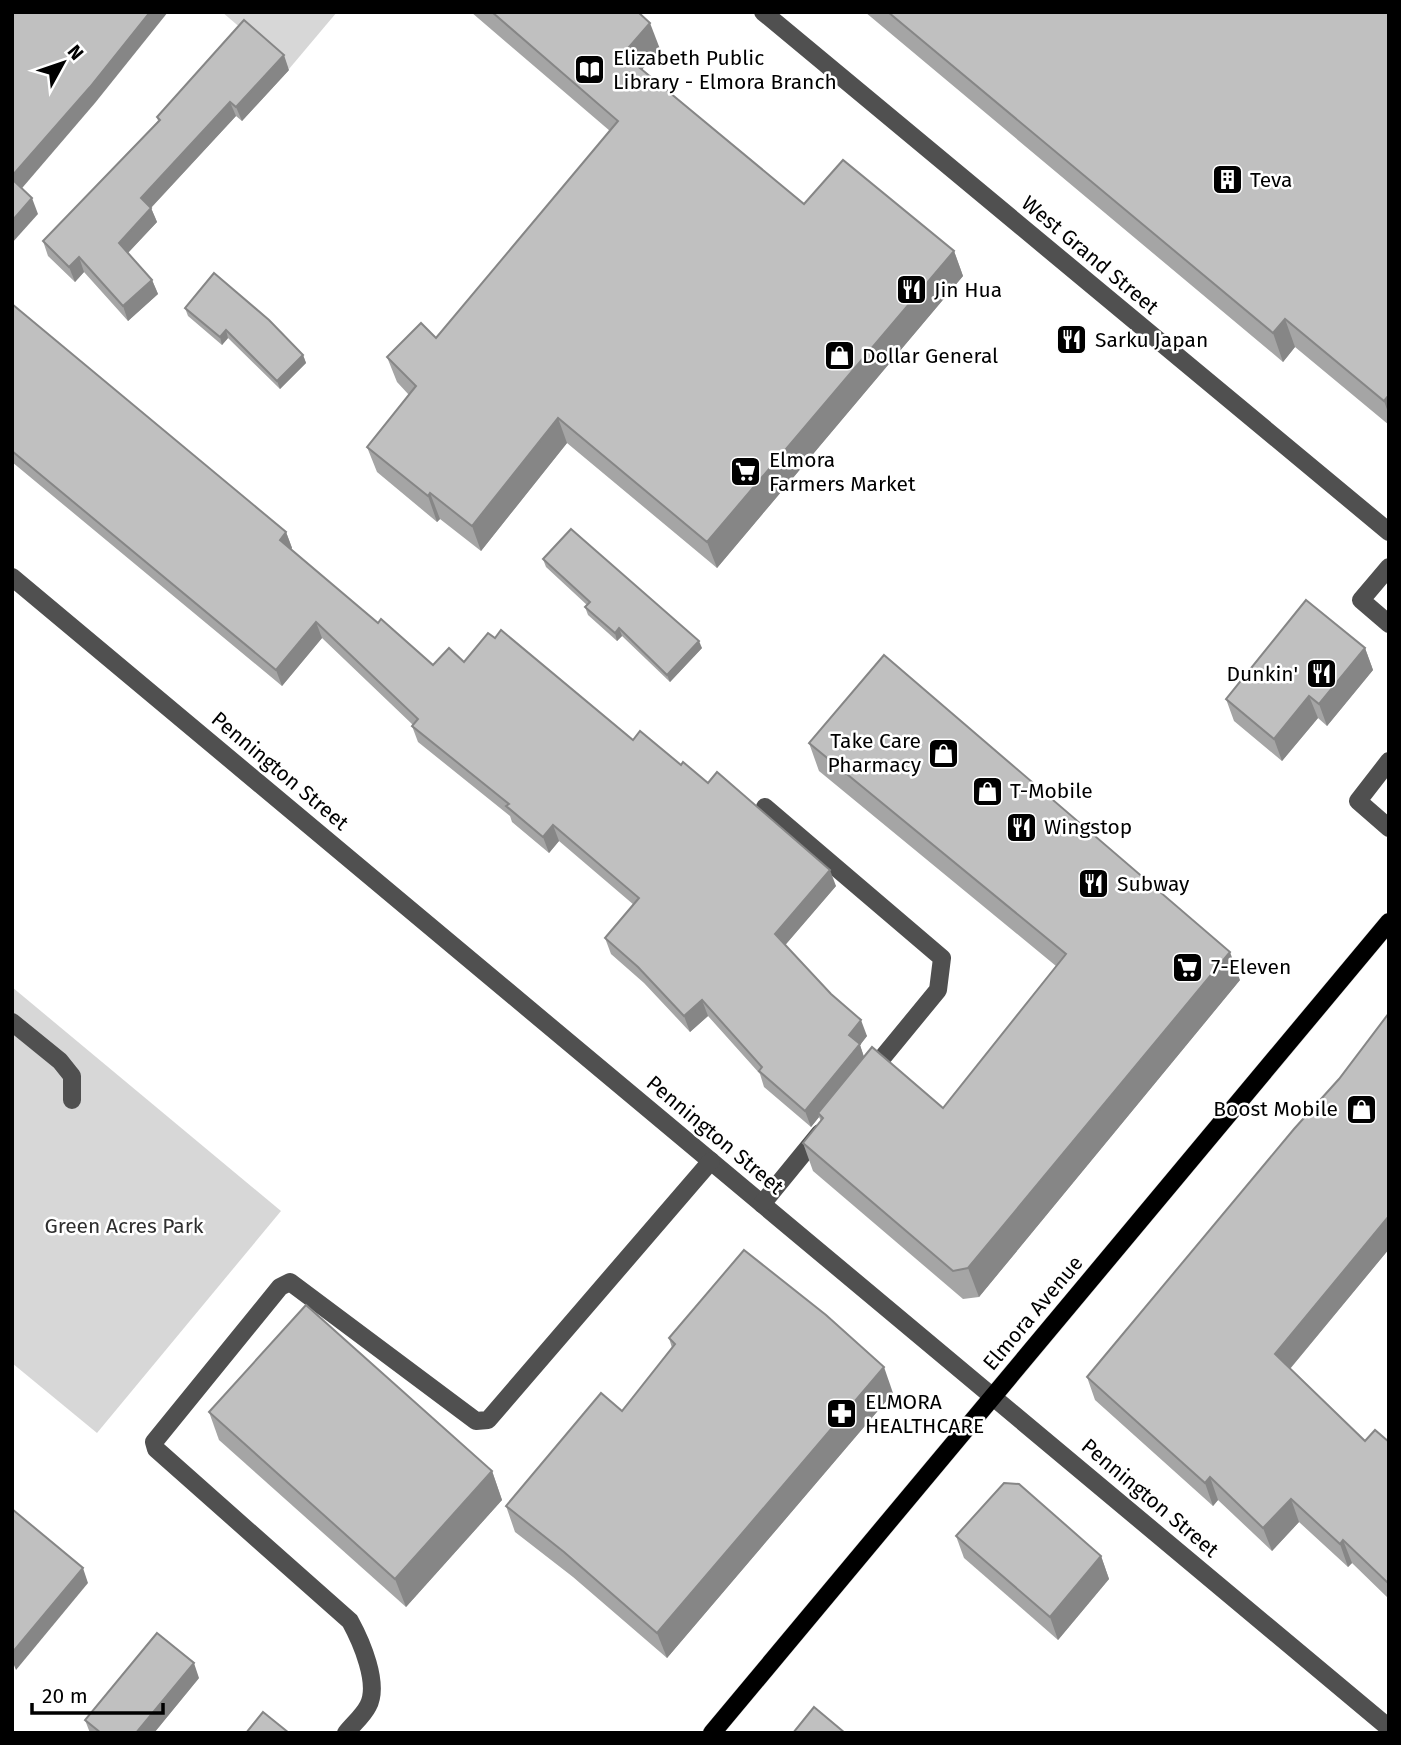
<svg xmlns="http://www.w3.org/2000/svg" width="1401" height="1745" viewBox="0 0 1401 1745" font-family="'Fira Sans',sans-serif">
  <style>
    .green { fill: #d7d7d7 }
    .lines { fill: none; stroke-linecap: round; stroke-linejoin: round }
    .major-casing { stroke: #dbdbdb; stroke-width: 19 }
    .minor { stroke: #505050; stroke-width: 18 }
    .major { stroke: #000; stroke-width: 18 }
    .wall { fill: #a5a5a5 }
    .shaded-wall { fill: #868686 }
    .building { fill: #c0c0c0; stroke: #868686; stroke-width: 2 }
    .labels { text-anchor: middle; stroke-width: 5; stroke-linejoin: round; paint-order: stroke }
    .poi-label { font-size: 21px; fill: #000; stroke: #fff; text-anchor: start }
    .street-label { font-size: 21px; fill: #000; stroke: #fff }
    .park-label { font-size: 21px; fill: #2e2e2e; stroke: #fff }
  </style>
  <rect width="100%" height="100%" fill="#fff"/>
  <g class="green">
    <polygon points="222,12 337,12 289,69"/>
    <polygon points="12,987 281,1211 97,1433 12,1363"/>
  </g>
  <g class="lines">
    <defs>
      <polyline id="major" points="712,1733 1389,922"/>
    </defs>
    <use href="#major" class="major-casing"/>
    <g class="minor">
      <polyline points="763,12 1389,532"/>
      <polyline points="1389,567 1361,600 1389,624"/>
      <polyline points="12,577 1389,1728"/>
      <polyline points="1389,761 1358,801 1389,828"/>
      <polyline points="765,807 942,958 938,990 869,1074"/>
      <polyline points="12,1022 60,1061 72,1076 72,1100"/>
      <polyline points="762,1204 820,1133"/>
      <path d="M346,1733C353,1724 363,1716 368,1706C380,1684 361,1641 350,1621L156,1449L154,1442L280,1287L290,1282L476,1421L488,1420L711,1161"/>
    </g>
    <use href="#major" class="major"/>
  </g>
  <g class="wall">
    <polygon points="471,12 638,12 660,49 642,69 804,204 954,251 963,276 717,568 567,443 481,551 440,519 437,522 377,472 367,447 409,395 397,382 387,357 436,338 610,131"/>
    <polygon points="865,12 1389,12 1389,425 1295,347 1283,362"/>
    <polygon points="289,70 242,121 236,116 151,208 157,222 128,253 152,280 158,294 128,321 84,272 75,282 48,256 43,241 158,121 157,117"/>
    <polygon points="12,304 286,532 292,548 291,549 378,623 433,665 464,662 633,740 681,765 836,886 785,945 867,1036 860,1045 864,1057 943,1108 1056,966 819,771 809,743 1240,980 979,1297 963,1299 813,1171 803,1143 821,1121 819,1117 811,1127 764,1087 760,1074 708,1016 690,1032 644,983 611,954 605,938 634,905 559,841 549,853 512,822 510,816 418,742 412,726 413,725 322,638 282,686 12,462"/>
    <polygon points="185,308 303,355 306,363 280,389 228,338 222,345 188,316"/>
    <polygon points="543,559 702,648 670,682 622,636 617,641 588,615 585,607 587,605 546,567"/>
    <polygon points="1365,648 1373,670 1327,726 1318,718 1282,761 1234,721 1226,699"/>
    <polygon points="1339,1079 1389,1249 1290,1369 1365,1441 1389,1442 1389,1599 1352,1563 1348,1567 1299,1522 1272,1551 1218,1500 1213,1506 1095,1400 1087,1377"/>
    <polygon points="669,1338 893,1393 667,1658 573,1577 515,1532 506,1506 622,1411 672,1348"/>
    <polygon points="209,1412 492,1471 502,1500 406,1607 219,1440"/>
    <polygon points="956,1536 1101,1556 1109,1579 1058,1640 964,1558"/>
    <polygon points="199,1678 154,1733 90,1733 85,1720"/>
  </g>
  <g class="shaded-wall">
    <polygon points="150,12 168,12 95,103 17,194 12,182 12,176"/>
    <polygon points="650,23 660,49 633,80 623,54"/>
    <polygon points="284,55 289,70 242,121 236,107"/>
    <polygon points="230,102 236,116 146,213 141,198"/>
    <polygon points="32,198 38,214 12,243 12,221"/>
    <polygon points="151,208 157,222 124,257 119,243"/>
    <polygon points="954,251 963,276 717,568 707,542"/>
    <polygon points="79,257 84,272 75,282 69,267"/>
    <polygon points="152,280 158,294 128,321 123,306"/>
    <polygon points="1285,319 1295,347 1283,362 1273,333"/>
    <polygon points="226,330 228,338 222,345 220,337"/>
    <polygon points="303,355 306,363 280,389 277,381"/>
    <polygon points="1389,395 1389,415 1384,401"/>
    <polygon points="558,418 567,443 481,551 472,526"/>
    <polygon points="430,493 440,519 437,522 428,496"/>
    <polygon points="286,532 292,548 285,556 280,540"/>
    <polygon points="316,622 322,638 282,686 276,670"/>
    <polygon points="619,628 622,636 617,641 615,633"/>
    <polygon points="699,641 702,648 670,682 667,675"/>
    <polygon points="1365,648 1373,670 1327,726 1319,704"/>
    <polygon points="1309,696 1318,718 1282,761 1274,739"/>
    <polygon points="553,825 559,841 549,853 543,837"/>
    <polygon points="830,870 836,886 781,950 775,934"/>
    <polygon points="1230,952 1240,980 979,1297 968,1268"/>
    <polygon points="702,1000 708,1016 690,1032 684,1016"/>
    <polygon points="861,1020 867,1036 860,1045 865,1060 818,1113 819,1117 811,1127 805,1111 849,1035"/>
    <polygon points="1389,1216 1389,1249 1283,1377 1275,1354"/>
    <polygon points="884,1367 893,1393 667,1658 657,1633"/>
    <polygon points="492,1471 502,1500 406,1607 395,1579"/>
    <polygon points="1210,1477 1218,1500 1213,1506 1205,1483"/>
    <polygon points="1291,1499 1299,1522 1272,1551 1263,1528"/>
    <polygon points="1343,1540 1352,1563 1348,1567 1340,1544"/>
    <polygon points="1101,1556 1109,1579 1058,1640 1050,1617"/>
    <polygon points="83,1568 88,1583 16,1670 12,1660 12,1653"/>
    <polygon points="194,1663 199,1678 154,1733 136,1733"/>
  </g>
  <g class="building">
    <polygon points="12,12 150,12 90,87 12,176"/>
    <polygon points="492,12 638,12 650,23 623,54 804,204 843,160 954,251 707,542 558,418 472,526 430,493 428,496 367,447 416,386 387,357 421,323 436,338 618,121"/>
    <polygon points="888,12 1389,12 1389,395 1384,401 1285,319 1273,333"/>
    <polygon points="244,20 284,55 236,107 230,102 141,198 151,208 119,243 152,280 123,306 79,257 69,267 43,241 160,120 157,117"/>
    <polygon points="12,179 32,198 12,221"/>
    <polygon points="214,273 269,320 303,355 277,381 226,330 220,337 185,308"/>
    <polygon points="12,304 286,532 280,540 378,623 381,619 433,665 449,648 464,662 488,633 495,638 501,630 633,740 640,731 681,765 683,762 708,783 717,772 830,870 775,934 831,994 861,1020 849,1035 860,1044 805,1111 759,1071 762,1067 702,1000 684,1016 638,967 605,938 639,898 553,825 543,837 506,806 509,804 412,726 418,719 316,622 276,670 12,451"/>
    <polygon points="571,529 699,641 667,675 619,628 615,633 585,607 590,602 543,559"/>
    <polygon points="1306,600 1365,648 1319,704 1309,696 1274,739 1226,699"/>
    <polygon points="884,655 1230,952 968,1268 953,1271 803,1143 823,1118 818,1113 872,1047 943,1108 1066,954 809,743"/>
    <polygon points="1389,1013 1389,1216 1275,1354 1365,1441 1375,1430 1389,1442 1389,1584 1343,1540 1340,1544 1291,1499 1263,1528 1210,1477 1205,1483 1087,1377 1294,1129 1339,1079"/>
    <polygon points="744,1250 826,1315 884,1367 657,1633 564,1552 506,1506 601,1393 622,1411 675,1344 669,1338"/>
    <polygon points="306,1305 492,1471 395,1579 209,1412"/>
    <polygon points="1004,1483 1019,1484 1101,1556 1050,1617 956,1536"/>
    <polygon points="12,1509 83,1568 12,1653"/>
    <polygon points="157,1633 194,1663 136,1733 101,1733 85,1720"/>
    <polygon points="814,1707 845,1733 793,1733"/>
    <polygon points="263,1712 289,1733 246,1733"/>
  </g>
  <defs>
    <symbol id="library-square" viewBox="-11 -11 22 22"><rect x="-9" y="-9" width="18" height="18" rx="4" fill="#000" stroke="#fff"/><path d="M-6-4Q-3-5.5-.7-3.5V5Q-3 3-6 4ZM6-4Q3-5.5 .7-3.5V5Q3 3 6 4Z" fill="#fff"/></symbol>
    <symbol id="building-square" viewBox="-11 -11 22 22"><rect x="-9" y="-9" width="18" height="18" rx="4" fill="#000" stroke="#fff"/><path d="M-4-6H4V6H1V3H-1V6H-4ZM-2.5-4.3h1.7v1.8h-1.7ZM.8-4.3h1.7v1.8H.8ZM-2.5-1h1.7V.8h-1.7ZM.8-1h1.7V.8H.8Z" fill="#fff"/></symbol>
    <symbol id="restaurant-square" viewBox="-11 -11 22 22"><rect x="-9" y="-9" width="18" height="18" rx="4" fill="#000" stroke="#fff"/><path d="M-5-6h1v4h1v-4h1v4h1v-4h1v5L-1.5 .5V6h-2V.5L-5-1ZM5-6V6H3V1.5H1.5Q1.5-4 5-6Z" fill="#fff"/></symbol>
    <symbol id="shop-square" viewBox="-11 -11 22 22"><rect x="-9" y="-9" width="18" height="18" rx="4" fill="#000" stroke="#fff"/><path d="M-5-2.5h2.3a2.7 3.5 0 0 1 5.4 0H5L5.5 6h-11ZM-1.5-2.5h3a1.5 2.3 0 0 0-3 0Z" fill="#fff"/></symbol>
    <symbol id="supermarket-square" viewBox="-11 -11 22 22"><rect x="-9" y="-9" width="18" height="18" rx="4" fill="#000" stroke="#fff"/><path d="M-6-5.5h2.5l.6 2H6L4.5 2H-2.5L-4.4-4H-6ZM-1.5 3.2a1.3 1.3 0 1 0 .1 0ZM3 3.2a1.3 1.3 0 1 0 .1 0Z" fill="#fff"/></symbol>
    <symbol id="pharmacy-square" viewBox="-11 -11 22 22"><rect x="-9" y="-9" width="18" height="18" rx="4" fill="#000" stroke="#fff"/><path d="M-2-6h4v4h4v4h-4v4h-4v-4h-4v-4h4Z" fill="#fff"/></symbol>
  </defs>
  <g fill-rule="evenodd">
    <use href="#library-square" x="572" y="52" width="35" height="35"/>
    <use href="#building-square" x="1210" y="162" width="35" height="35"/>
    <use href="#restaurant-square" x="894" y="272" width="35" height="35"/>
    <use href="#restaurant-square" x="1054" y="322" width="35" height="35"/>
    <use href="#shop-square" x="822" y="338" width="35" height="35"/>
    <use href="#supermarket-square" x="728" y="454" width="35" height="35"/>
    <use href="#restaurant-square" x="1304" y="656" width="35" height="35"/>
    <use href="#shop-square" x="926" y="736" width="35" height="35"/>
    <use href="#shop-square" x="970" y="774" width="35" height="35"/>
    <use href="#restaurant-square" x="1004" y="810" width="35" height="35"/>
    <use href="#restaurant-square" x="1076" y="866" width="35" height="35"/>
    <use href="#supermarket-square" x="1170" y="950" width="35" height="35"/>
    <use href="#shop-square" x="1344" y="1092" width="35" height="35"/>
    <use href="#pharmacy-square" x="824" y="1396" width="35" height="35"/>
  </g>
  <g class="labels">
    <g class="poi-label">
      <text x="613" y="65">Elizabeth Public<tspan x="613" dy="24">Library - Elmora Branch</tspan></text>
      <text x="1250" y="187">Teva</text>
      <text x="934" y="297">Jin Hua</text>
      <text x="1095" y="347">Sarku Japan</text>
      <text x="862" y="363">Dollar General</text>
      <text x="769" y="467">Elmora<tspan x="769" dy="24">Farmers Market</tspan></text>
      <text x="1298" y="681" text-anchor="end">Dunkin'</text>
      <text x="921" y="748" text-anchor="end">Take Care<tspan x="921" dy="24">Pharmacy</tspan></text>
      <text x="1010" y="798">T-Mobile</text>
      <text x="1044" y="834">Wingstop</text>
      <text x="1117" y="891">Subway</text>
      <text x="1211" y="974">7-Eleven</text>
      <text x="1338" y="1116" text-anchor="end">Boost Mobile</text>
      <text x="865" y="1409">ELMORA<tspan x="865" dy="24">HEALTHCARE</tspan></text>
    </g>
    <g class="street-label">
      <text transform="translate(1090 255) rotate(40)" y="7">West Grand Street</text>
      <text transform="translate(280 771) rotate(40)" y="7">Pennington Street</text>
      <text transform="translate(715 1135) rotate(40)" y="7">Pennington Street</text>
      <text transform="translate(1033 1313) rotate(-50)" y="7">Elmora Avenue</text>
      <text transform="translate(1150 1498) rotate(40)" y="7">Pennington Street</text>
    </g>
    <g class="park-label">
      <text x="124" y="1233">Green Acres Park</text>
    </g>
  </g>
  <rect width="1401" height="1745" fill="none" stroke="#000000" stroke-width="28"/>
  <g transform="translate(63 63) rotate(50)" stroke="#ffffff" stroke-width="5" paint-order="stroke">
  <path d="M0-5L12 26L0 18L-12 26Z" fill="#000000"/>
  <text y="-10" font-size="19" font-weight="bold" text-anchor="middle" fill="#000000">N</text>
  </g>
  <path d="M32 1703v10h131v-10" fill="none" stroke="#000000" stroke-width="3.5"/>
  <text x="42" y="1703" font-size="21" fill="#000000" stroke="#ffffff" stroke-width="5" paint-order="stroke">20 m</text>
</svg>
